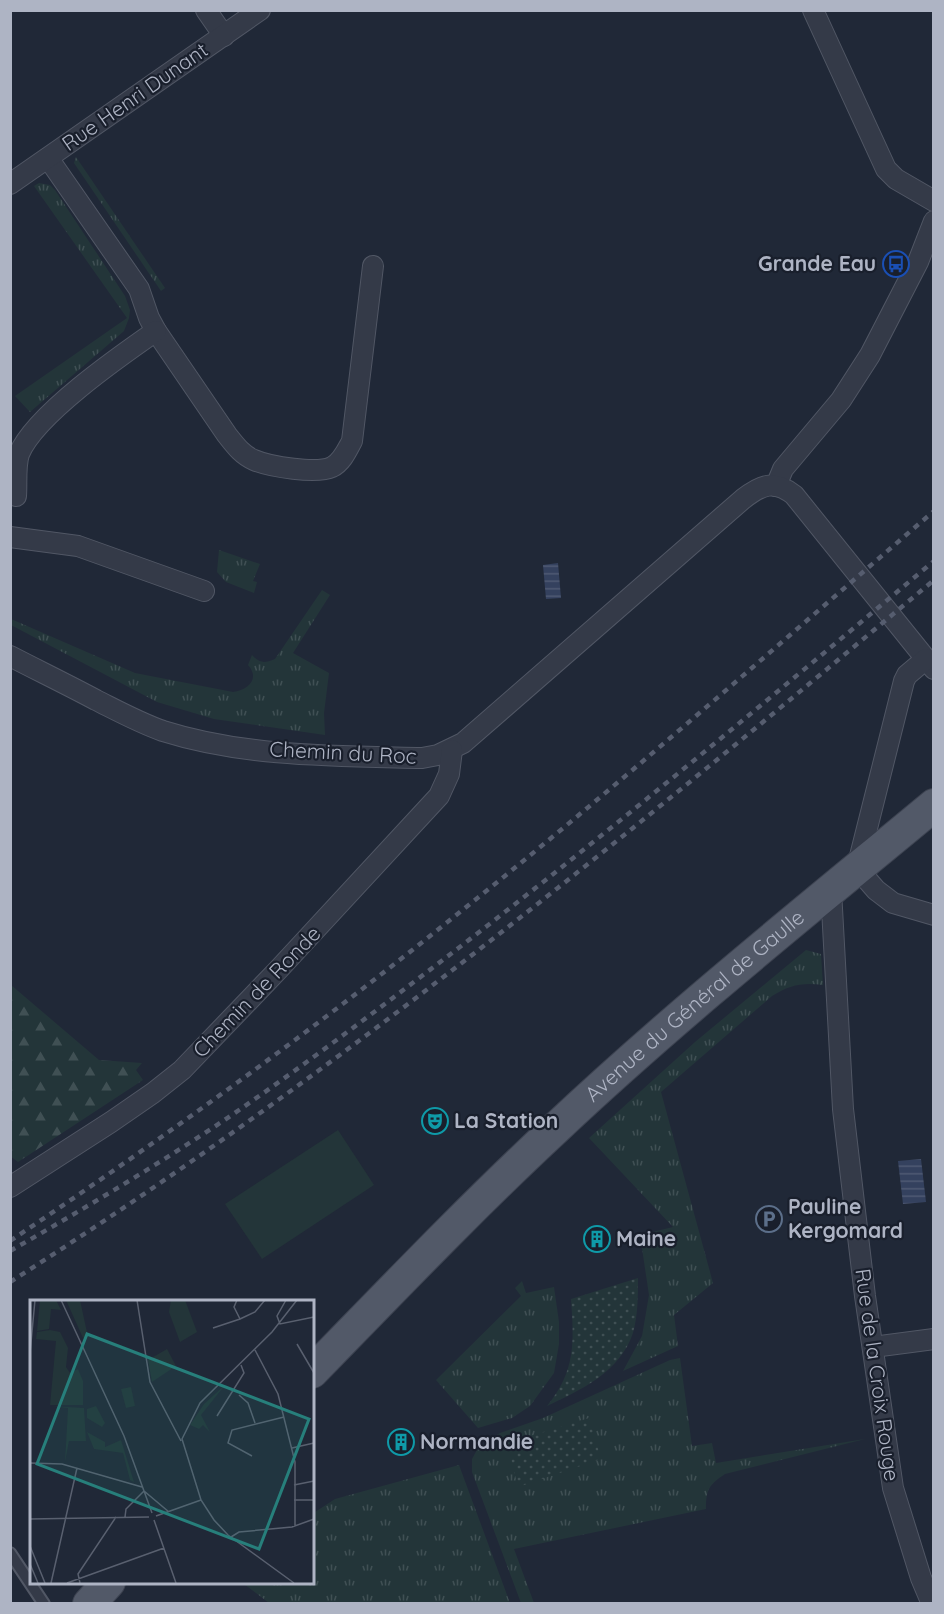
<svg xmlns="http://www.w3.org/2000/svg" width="944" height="1614" viewBox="0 0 944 1614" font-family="Quicksand,sans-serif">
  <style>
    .grass { fill: url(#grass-tufts) }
    .forest { fill: url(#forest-firs) }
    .park { fill: url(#park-dots) }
    .garden { fill: #233539 }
    .water { fill: url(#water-rules) }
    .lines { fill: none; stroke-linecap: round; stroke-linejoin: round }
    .service-casing { stroke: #515765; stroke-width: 14 }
    .minor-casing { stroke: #515765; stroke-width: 22 }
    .primary-casing { stroke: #3d4351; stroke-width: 34 }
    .service { stroke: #343a48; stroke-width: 10 }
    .minor { stroke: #343a48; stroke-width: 20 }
    .primary { stroke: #525968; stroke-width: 32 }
    .rail { stroke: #565d6f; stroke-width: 4.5; stroke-dasharray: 6 6; stroke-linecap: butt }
    .labels { text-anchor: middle; stroke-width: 4.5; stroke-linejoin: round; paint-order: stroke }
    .street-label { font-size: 21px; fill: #aeb4c4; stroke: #191f2c }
    .poi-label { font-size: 21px; font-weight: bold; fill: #aeb4c4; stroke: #191f2c; text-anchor: start }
    .inset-road { fill: none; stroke: #59606f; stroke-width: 1.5 }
    .view { fill: #277f7b; fill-opacity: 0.15; stroke: #277f7b; stroke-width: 3 }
    .inset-edge { fill: none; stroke: #aeb4c4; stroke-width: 3 }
  </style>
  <defs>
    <pattern id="grass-tufts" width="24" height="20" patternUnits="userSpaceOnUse" patternTransform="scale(1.5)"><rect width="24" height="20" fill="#233539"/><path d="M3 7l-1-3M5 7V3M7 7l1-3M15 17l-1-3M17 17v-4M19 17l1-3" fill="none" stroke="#405054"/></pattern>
    <pattern id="forest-firs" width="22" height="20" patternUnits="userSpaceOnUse" patternTransform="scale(1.5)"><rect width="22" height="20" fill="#233539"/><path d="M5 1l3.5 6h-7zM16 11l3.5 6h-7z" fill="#405054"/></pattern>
    <pattern id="park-dots" width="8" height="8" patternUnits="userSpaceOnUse" patternTransform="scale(1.5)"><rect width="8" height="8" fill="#233539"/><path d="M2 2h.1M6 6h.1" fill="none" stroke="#405054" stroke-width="1.8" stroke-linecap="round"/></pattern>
    <pattern id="water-rules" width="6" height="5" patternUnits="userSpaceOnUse" patternTransform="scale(1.5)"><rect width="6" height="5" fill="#34415e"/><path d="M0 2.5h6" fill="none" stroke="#4f5a73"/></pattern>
  </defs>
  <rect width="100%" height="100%" fill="#202837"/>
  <g class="grass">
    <polygon points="76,157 165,288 161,291 74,163"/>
    <polygon points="39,183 50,185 55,190 125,296 130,310 129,318 124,331 30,412 15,396 127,318 34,186"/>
    <polygon points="219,550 260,564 253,581 257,582 254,593 226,582 217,572"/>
    <path d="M322,590L330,595L293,653L329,673L324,713L325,735L214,719L157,702L11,625V619L135,673L233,692C249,690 260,678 248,665L252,655C260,664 265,663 275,659Z"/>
    <path d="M806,950L821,954L823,985C803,982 789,985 772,996L661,1092L713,1283L674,1315L678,1346L623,1371L642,1336L649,1295L640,1235L673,1227L589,1138L695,1042Z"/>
    <polygon points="522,1281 526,1293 554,1287 559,1322 559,1344 554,1373 530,1406 512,1418 478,1428 436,1380 521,1296 515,1288"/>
    <path d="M680,1358L692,1446L712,1443L716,1463L865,1439L725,1474C709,1485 706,1489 706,1509L514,1549L534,1603H521L472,1472V1459L478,1448L500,1433L543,1418L670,1360Z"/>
    <polygon points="459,1465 510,1603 269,1603 244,1584 245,1582 312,1582 312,1514 335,1499"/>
  </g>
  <polygon class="forest" points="11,985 99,1060 142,1063 136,1070 143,1080 18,1162 10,1156"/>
  <g class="park">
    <path d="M638,1278C638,1296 638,1315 633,1333C620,1372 581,1390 547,1406C576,1371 574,1342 571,1299Z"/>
    <polygon points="589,1418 601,1459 518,1487 507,1443"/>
  </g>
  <polygon class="garden" points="338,1130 374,1185 262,1259 225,1204"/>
  <g class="water">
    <polygon points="558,563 561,598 546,599 543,565"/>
    <polygon points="921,1159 926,1202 903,1204 898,1161"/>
  </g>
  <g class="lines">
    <defs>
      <polyline id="service" points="10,1553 44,1604"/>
      <g id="minor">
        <polyline points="206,10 224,36"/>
        <polyline points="813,10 886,169 896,179 934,201"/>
        <path d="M48,158L139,289L149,318L156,331L227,435C235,445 242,455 254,460C270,467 317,474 332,467C342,462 347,450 352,441L373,266"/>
        <polyline points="10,184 260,10"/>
        <polyline points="776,486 783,469 841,400 870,355 918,262 934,221"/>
        <path d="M16,496C17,484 15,466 19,454C35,415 120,356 156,331"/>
        <polyline points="10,537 78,546 204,591"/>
        <path d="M10,656C39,671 68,685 96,700C118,711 140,723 163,731C245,757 336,756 422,758L438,755L463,743L743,499C761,485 774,479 794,495L934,669"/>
        <polyline points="926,659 907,675 904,681 857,868 876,890 893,903 934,915"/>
        <polyline points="831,890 843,1109 865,1296 893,1488 921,1578 932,1604"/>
        <polyline points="10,1187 111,1122 153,1093 182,1070 278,970 439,796 449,774 452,750"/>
        <polyline points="873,1347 934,1339"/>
      </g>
      <g id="primary">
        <path id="s1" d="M312,1372C392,1290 471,1207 555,1129C676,1015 806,911 934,805"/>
        <polyline points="89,1604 109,1582"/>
      </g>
    </defs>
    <use href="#service" class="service-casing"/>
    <use href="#minor" class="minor-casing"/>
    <use href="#primary" class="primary-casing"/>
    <use href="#service" class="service"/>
    <use href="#minor" class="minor"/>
    <use href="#primary" class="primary"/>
    <g class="rail">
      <path d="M10,1241C161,1140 308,1034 450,920C615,789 774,648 934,511"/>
      <path d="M10,1251C82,1210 154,1167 223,1121C301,1068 377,1010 452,953C616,827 775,694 934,561"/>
      <path d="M10,1282C338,1074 637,828 934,580"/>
    </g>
  </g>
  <defs>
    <symbol id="bus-ring" viewBox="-11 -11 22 22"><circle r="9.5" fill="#191f2c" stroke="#1a4fb4" stroke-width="1.5"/><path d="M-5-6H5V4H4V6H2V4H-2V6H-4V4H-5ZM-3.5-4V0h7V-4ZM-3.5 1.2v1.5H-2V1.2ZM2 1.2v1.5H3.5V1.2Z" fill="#1a4fb4"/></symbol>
    <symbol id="theatre-ring" viewBox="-11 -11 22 22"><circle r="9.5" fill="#191f2c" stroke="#0f9aa8" stroke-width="1.5"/><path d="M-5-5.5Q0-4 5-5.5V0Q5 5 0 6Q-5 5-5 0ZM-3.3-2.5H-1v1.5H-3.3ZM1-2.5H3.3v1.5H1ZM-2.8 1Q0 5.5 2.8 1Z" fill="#0f9aa8"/></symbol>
    <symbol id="parking-ring" viewBox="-11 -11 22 22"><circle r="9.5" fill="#191f2c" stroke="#5c6f8a" stroke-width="1.5"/><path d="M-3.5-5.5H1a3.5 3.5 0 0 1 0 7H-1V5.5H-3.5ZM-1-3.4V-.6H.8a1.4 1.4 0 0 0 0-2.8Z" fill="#5c6f8a"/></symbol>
    <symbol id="building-ring" viewBox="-11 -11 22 22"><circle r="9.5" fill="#191f2c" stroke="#0f9aa8" stroke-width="1.5"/><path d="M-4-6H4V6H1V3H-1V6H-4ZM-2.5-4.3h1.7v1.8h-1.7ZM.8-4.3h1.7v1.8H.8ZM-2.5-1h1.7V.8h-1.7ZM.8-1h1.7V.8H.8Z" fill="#0f9aa8"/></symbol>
  </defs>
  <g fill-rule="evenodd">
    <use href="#bus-ring" x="881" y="249" width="30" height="30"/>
    <use href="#theatre-ring" x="420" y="1106" width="30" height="30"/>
    <use href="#parking-ring" x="754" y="1204" width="30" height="30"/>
    <use href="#building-ring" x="582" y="1224" width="30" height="30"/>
    <use href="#building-ring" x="386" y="1427" width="30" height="30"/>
  </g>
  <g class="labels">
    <g class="street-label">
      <text transform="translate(135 97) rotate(-35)" y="7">Rue Henri Dunant</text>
      <text transform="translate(343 753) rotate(3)" y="7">Chemin du Roc</text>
      <text transform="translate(257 992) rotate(-46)" y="7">Chemin de Ronde</text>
      <text dy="7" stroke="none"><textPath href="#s1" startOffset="530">Avenue du Général de Gaulle</textPath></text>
      <text transform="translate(877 1375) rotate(82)" y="7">Rue de la Croix Rouge</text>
    </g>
    <g class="poi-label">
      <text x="876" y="271" text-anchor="end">Grande Eau</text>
      <text x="454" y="1128">La Station</text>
      <text x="788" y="1214">Pauline<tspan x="788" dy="24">Kergomard</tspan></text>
      <text x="616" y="1246">Maine</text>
      <text x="420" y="1449">Normandie</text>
    </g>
  </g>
  <g transform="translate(30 1300)">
    <rect width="284" height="284" fill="#202837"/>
    <path d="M10,0H26L31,10L21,9L19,29L7,31ZM36,0H50L58,37L53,38ZM20,30L30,32L38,48L36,67L40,73L48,69L53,81V105H20L26,41L6,39L7,32ZM195,85L171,115L180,132L173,125L169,129L160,125L174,104ZM20,106L54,108L56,141H39L35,162L38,108ZM66,106L75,123L72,127L57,118V109ZM57,132L75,142V147L91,140L104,182L100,180L93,153L64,149Z" fill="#233539"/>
    <path d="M141,0H155L167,32L150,42L139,12ZM137,49L146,66L122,82L118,60Z" fill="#233539"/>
    <path d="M101,87L105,106L96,108L91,89Z" fill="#233539"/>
    <path class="inset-road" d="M31,0L94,136L122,213M107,0L120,82L151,141M256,0L247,16L250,24L284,17M210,19L225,12L235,0M183,28L210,19L204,7L207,0M267,44L284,73M225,50L248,94L265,162V226M0,53L5,0M209,95L218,103L225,123M187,116L214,73L211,65M262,148L284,143M222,156L198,143L202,130L254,117M0,163L32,164L112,187M264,185L284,181M264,200H284M126,216L171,200M95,217L96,209L114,191L139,212M0,219L119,217M124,220L146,283M201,237L209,232L262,227L284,219M0,246L15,283M0,264L8,283M21,283L47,168M37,283L134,248M50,283L48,274L86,217M264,283L198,235L184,220L171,200L152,139L170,103L242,32L267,0"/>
    <path class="view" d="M57,34L279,119L229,249L7,164Z"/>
    <rect width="284" height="284" class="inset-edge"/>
  </g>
  <rect width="944" height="1614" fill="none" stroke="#aeb4c4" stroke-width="24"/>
</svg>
